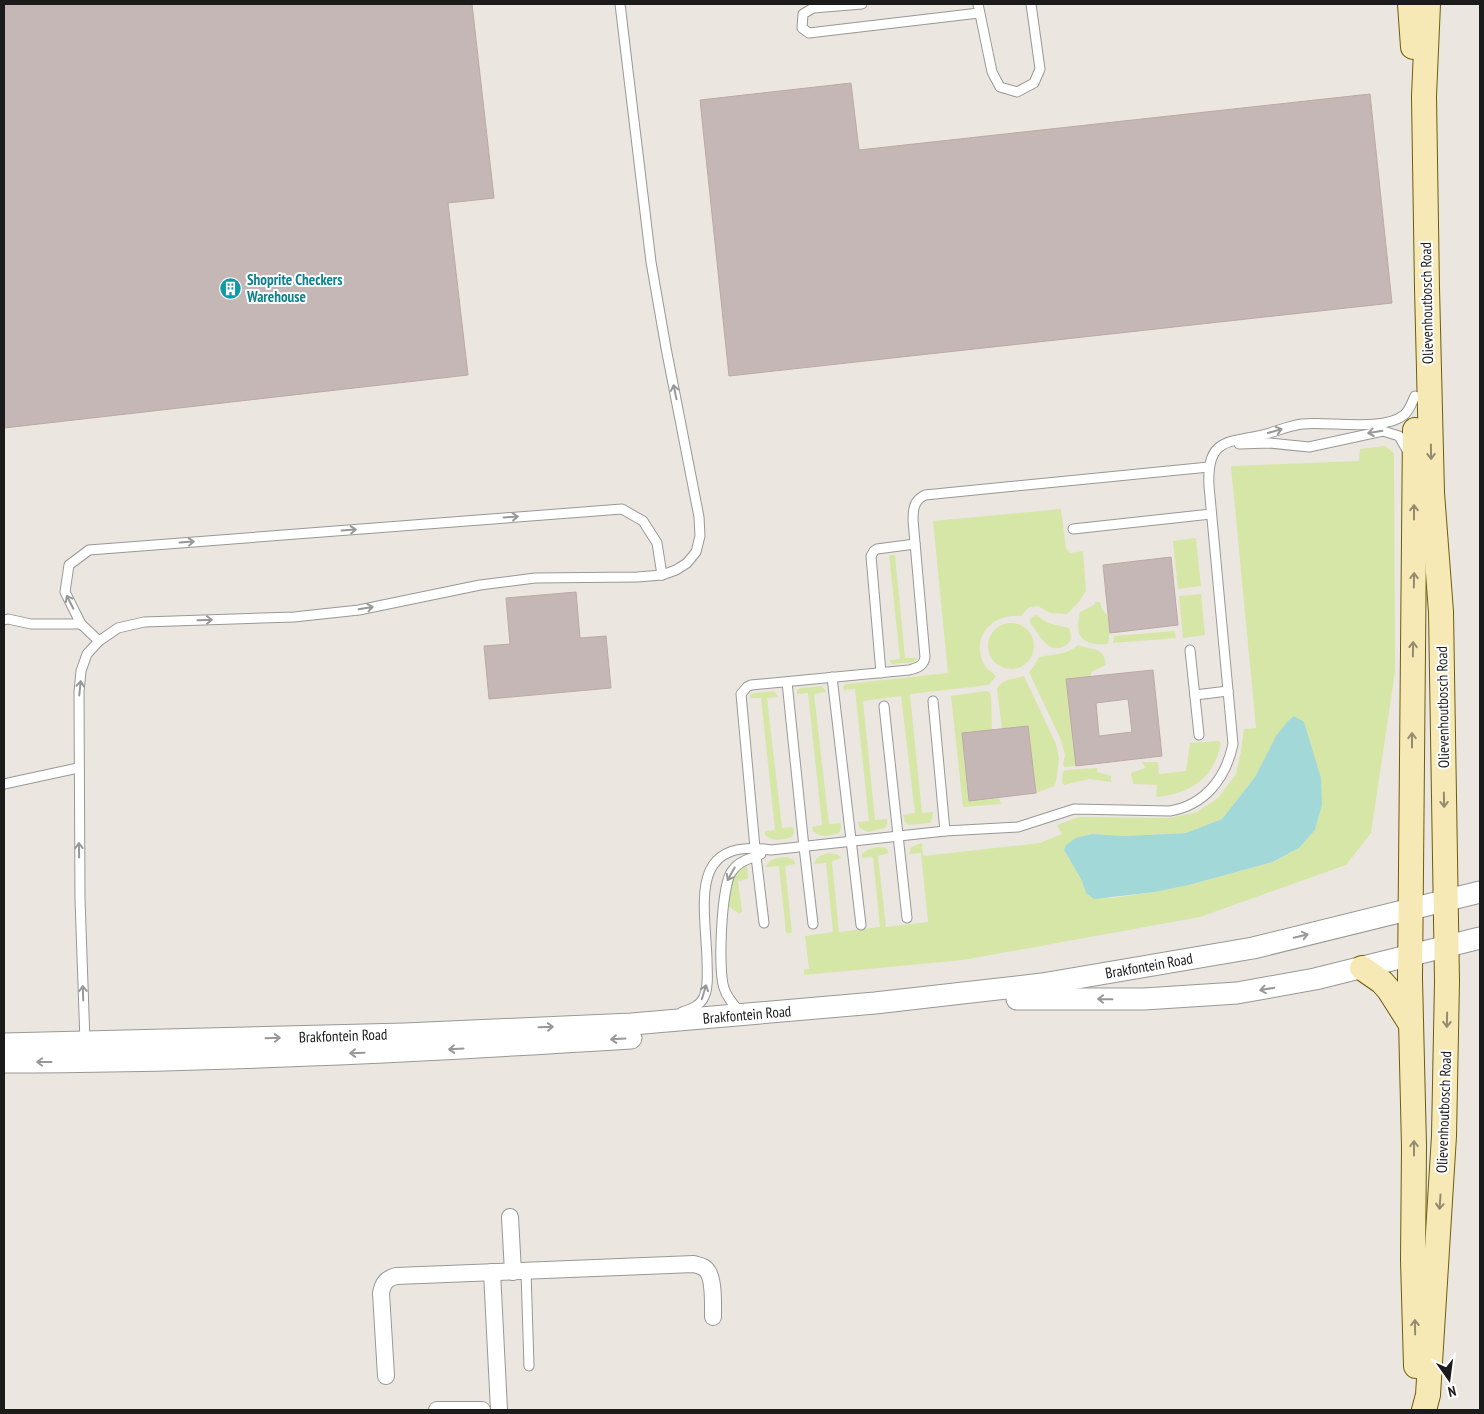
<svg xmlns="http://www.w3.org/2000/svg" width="1484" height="1414" viewBox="0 0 1484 1414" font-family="'PT Sans Narrow',sans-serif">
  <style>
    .grass { fill: #d6e6a7; fill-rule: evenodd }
    .water { fill: #a2d9d8 }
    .building { fill: #c4b7b5; stroke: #bda9a4; fill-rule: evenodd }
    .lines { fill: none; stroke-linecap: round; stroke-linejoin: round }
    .service-casing { stroke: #989898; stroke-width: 11 }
    .minor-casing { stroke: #989898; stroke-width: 18 }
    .tertiary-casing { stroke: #989898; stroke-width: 23 }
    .secondary-casing { stroke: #6c5e08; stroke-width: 26 }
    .service { stroke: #fff; stroke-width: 9 }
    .minor { stroke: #fff; stroke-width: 16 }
    .tertiary { stroke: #fff; stroke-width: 21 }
    .secondary { stroke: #f7e9b5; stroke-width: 24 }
    .oneway { stroke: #989898 }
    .oneway2 { stroke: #948c70 }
    .labels { text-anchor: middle; stroke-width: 4; stroke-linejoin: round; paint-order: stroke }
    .culture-label { font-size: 15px; font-weight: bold; fill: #0d838f; stroke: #fff; text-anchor: start }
    .street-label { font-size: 15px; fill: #1b1b1b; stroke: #fff }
  </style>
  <rect width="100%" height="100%" fill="#ece6e1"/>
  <g class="grass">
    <path d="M1385,446L1394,453L1395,672L1371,833L1346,865L1200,917L963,960L804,975V969H809L805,936L833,932L826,863L814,864C817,852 835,850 842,858L832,861L839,932L880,927L873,857L862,858V854C868,848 879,846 886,848L889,853L878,856L886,927L928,922L921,853L909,854L911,847L922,843L923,856L1040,843L1062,834L1057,825L1079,817L1169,818L1197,812L1218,798L1236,774L1241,751L1244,729L1256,728L1231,466L1359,461L1360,449ZM1276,736L1322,805L1315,830L1299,848L1274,862L1189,885L1155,892L1111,898L1086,893L1081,879L1064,850L1092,834L1125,836L1186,833L1222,819L1255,777Z"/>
    <path d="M1061,509L1066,548L1070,553L1083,551L1086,591L1079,602L1067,614L1050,613L1038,606L1028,608L1021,616C992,613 969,638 985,666C988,670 993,673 996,676L989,685L910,694L922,813L933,812L932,819L930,823L909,825L905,822L903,815L915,813L901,696L863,701L875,820L887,819V823L885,828L868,832L863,830L859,827L858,822L869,821L855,689L844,690L843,686L847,684L948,673L933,521Z"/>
    <polygon points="1196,538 1201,586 1178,589 1173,541"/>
    <polygon points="889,555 895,555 905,658 917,658 915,662 892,664 889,660 900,659"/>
    <polygon points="1201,594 1205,635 1183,638 1179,596"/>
    <path d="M1095,602H1100C1102,612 1105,611 1108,617C1112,625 1109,636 1108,644C1082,646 1074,637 1080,612L1094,605Z"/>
    <path d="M1036,615L1048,623L1069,628C1071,635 1073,641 1066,645C1048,657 1039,633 1030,623V619Z"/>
    <circle cx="1011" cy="646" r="23"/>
    <polygon points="1175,631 1176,638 1113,643 1114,636"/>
    <path d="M1078,645C1093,651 1104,646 1106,665L1091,672V676L1066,679L1076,766L1064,767L1063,764L1065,755L1061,740L1029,672L1034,666L1039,657C1053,654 1067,655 1078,645Z"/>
    <path d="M1024,676L1056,744L1059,758L1056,782L1054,786L1036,793L1028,726L1002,729L997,689C1003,678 1013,680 1024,676Z"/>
    <path d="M822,686L826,692L814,694L829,824L841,823V828L839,833C830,836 820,838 813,831L812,827L822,825L808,693L797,694V690L801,688Z"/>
    <path d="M774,691L778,697L767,698L782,828L793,827L794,832L792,837C782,840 773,842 765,835V831L775,830L761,698H750V695L754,693Z"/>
    <polygon points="986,691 989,692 991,696 992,730 962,734 969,801 999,798 1001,804 963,807 951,696"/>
    <path d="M1218,741L1221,743C1214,778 1191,794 1156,797L1157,785L1133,784L1131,773L1145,768L1142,762H1158L1159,774L1186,771L1190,743Z"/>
    <polygon points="1097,768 1097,772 1111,776 1111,782 1089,779 1064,785 1062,783 1063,772 1065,770"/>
    <path d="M787,857L793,859L795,864L785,866L792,933H786L779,866L766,867C770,857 777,858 787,857Z"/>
    <path d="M747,866L748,879L738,881L742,911L740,914L729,907C728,891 729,873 747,866Z"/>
  </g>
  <polygon class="water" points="1294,716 1304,722 1321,778 1322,805 1315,830 1299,848 1273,862 1189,885 1155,892 1094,899 1086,893 1081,879 1064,850 1066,845 1076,838 1092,834 1125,836 1186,833 1222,819 1255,777 1276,736 1288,721"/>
  <g class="building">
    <polygon points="4,4 472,4 494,198 448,203 468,375 4,428"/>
    <polygon points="851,83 859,150 1370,94 1392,303 729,376 700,100"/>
    <polygon points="1171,557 1178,625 1110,633 1103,565"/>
    <polygon points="576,592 580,638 606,636 611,688 489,699 484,646 510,644 506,598"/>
    <path d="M1153,670L1162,756L1076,766L1066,679ZM1128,699L1132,732L1099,736L1096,703Z"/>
    <polygon points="1028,726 1036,793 969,801 962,733"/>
  </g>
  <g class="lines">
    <defs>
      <g id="service">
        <polyline points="862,4 813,8 803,14 802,28 809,33 979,13"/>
        <polyline points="978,4 992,72 1000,87 1017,92 1034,83 1040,69 1031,4"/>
        <polyline points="1239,444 1269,443 1309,447 1383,431 1399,436 1408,452"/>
        <polyline points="1073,529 1211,514"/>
        <polyline points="4,620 8,619 31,624 81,624"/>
        <polyline points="99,641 81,624 65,592 69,565 89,550 622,509 643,521 657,543 662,575"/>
        <polyline points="1190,650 1199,735"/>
        <polyline points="881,673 871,556 874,551 877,549 915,544"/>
        <polyline points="832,677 861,925"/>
        <polyline points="787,682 804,847 813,924"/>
        <polyline points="1195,695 1228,691"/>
        <polyline points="933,701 945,831"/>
        <polyline points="884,706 907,918"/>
        <polyline points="4,784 78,768"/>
        <path d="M764,923L755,848L741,694L747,687L751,685L909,670C917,668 924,666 925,657L913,520C913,509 914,500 925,495L1209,467"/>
        <path d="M682,1012C691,1009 700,1006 704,997C709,986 707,971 707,959C705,903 688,837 771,850L945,831L1018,827L1074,809L1170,811C1205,805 1226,778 1233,744L1209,486C1207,443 1222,442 1258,436C1273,433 1287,426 1302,424C1328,421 1383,432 1404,415C1410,410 1412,402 1415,396"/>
        <path d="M741,1013C734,1005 727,998 724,988C718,970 721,885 732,871C739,861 751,858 761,854"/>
        <polyline points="85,1042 80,899 79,692 81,671 87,654 99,641 118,628 144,622 294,617 359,610 480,585 535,578 637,577 662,575 676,570 687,563 696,552 700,536 699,517 666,348 651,262 620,4"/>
        <polyline points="526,1271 529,1366"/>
      </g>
      <g id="minor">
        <polyline points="510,1217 513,1272"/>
        <polyline points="492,1272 499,1410"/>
        <path d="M386,1376L381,1293C383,1283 386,1279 396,1276L694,1264C700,1266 705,1266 708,1272C714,1281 713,1306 713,1317"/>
        <polyline points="437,1410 482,1410"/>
      </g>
      <g id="tertiary">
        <polyline points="1017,999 1144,999 1237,993 1315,979 1480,938"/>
        <polyline points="4,1044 405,1034 632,1024 875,1003 1042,984 1253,948 1480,892"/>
        <path d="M4,1062C213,1062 422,1051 631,1038"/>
      </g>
      <g id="secondary">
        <polyline points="1410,4 1413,47"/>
        <polyline points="1415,430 1410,979 1414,1146 1413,1260 1416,1366"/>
        <polyline points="1362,968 1382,982 1389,990 1410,1023"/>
        <polyline points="1424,1410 1428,1395 1444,1136 1447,981 1441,612 1432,493 1427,288 1424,96 1428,4"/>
      </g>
    </defs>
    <use href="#service" class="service-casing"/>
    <use href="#minor" class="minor-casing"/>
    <use href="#tertiary" class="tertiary-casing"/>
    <use href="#secondary" class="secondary-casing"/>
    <use href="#service" class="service"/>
    <use href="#minor" class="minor"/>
    <use href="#tertiary" class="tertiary"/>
    <use href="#secondary" class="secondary"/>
  </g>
  <defs><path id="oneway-shaft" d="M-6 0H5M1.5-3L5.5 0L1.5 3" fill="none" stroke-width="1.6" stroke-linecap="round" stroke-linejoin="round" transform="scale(1.25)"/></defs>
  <g class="oneway">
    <use href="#oneway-shaft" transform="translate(675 392) rotate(-102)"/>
    <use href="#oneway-shaft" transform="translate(1275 431) rotate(-16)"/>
    <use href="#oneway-shaft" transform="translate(1375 432) rotate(171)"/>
    <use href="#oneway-shaft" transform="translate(511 517) rotate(-4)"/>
    <use href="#oneway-shaft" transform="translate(349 530) rotate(-4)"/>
    <use href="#oneway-shaft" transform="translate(187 542) rotate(-4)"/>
    <use href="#oneway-shaft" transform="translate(70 602) rotate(-117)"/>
    <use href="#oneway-shaft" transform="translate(366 608) rotate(-10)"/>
    <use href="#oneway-shaft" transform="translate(205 620) rotate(-2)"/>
    <use href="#oneway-shaft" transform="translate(80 688) rotate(-84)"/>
    <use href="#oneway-shaft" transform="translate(79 850) rotate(-91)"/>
    <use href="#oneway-shaft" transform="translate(731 874) rotate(119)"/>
    <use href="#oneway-shaft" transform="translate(1301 936) rotate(-14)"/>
    <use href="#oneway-shaft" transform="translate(1267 989) rotate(170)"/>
    <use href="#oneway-shaft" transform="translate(704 992) rotate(-73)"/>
    <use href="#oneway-shaft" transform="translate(83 993) rotate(-92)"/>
    <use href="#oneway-shaft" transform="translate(1105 999) rotate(-179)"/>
    <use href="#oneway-shaft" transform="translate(546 1027) rotate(-2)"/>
    <use href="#oneway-shaft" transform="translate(273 1038) rotate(-2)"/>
    <use href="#oneway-shaft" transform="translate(618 1039) rotate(177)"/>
    <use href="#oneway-shaft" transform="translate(456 1049) rotate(177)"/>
    <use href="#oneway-shaft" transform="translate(357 1053) rotate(178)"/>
    <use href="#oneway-shaft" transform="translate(44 1062) rotate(180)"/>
  </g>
  <g class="oneway2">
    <use href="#oneway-shaft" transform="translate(1431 452) rotate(89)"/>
    <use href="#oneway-shaft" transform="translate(1414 512) rotate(-90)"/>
    <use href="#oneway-shaft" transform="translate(1414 580) rotate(-89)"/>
    <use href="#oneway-shaft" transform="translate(1413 649) rotate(-89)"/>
    <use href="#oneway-shaft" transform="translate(1412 740) rotate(-90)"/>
    <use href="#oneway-shaft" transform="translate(1444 800) rotate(89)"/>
    <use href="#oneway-shaft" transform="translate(1447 1020) rotate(91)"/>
    <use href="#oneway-shaft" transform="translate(1414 1148) rotate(-90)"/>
    <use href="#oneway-shaft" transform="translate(1440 1202) rotate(94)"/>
    <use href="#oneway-shaft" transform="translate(1415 1327) rotate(-91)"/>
  </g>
  <defs>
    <symbol id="building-disc" viewBox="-11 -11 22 22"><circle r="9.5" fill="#0f9aa8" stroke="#fff"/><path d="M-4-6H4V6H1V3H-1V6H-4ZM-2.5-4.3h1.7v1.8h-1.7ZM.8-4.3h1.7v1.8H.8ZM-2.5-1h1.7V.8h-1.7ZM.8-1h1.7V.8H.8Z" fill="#fff"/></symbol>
  </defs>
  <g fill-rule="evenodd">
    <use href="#building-disc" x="218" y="276" width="25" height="25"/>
  </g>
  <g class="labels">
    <g class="culture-label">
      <text x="247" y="285">Shoprite Checkers<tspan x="247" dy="17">Warehouse</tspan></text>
    </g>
    <g class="street-label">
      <text transform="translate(1427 303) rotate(-91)" y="5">Olievenhoutbosch Road</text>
      <text transform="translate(1443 707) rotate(-91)" y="5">Olievenhoutbosch Road</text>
      <text transform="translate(1149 966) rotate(-10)" y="5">Brakfontein Road</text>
      <text transform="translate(747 1015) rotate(-5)" y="5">Brakfontein Road</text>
      <text transform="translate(343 1036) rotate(-2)" y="5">Brakfontein Road</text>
      <text transform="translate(1444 1112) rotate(-88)" y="5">Olievenhoutbosch Road</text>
    </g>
  </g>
  <rect width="1484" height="1414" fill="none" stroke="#1b1b1b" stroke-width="10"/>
  <g transform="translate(1449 1379) rotate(166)" stroke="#ffffff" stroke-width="4" paint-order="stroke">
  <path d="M0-4L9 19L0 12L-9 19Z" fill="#1b1b1b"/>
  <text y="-8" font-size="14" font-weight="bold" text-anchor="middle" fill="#1b1b1b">N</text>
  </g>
</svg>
